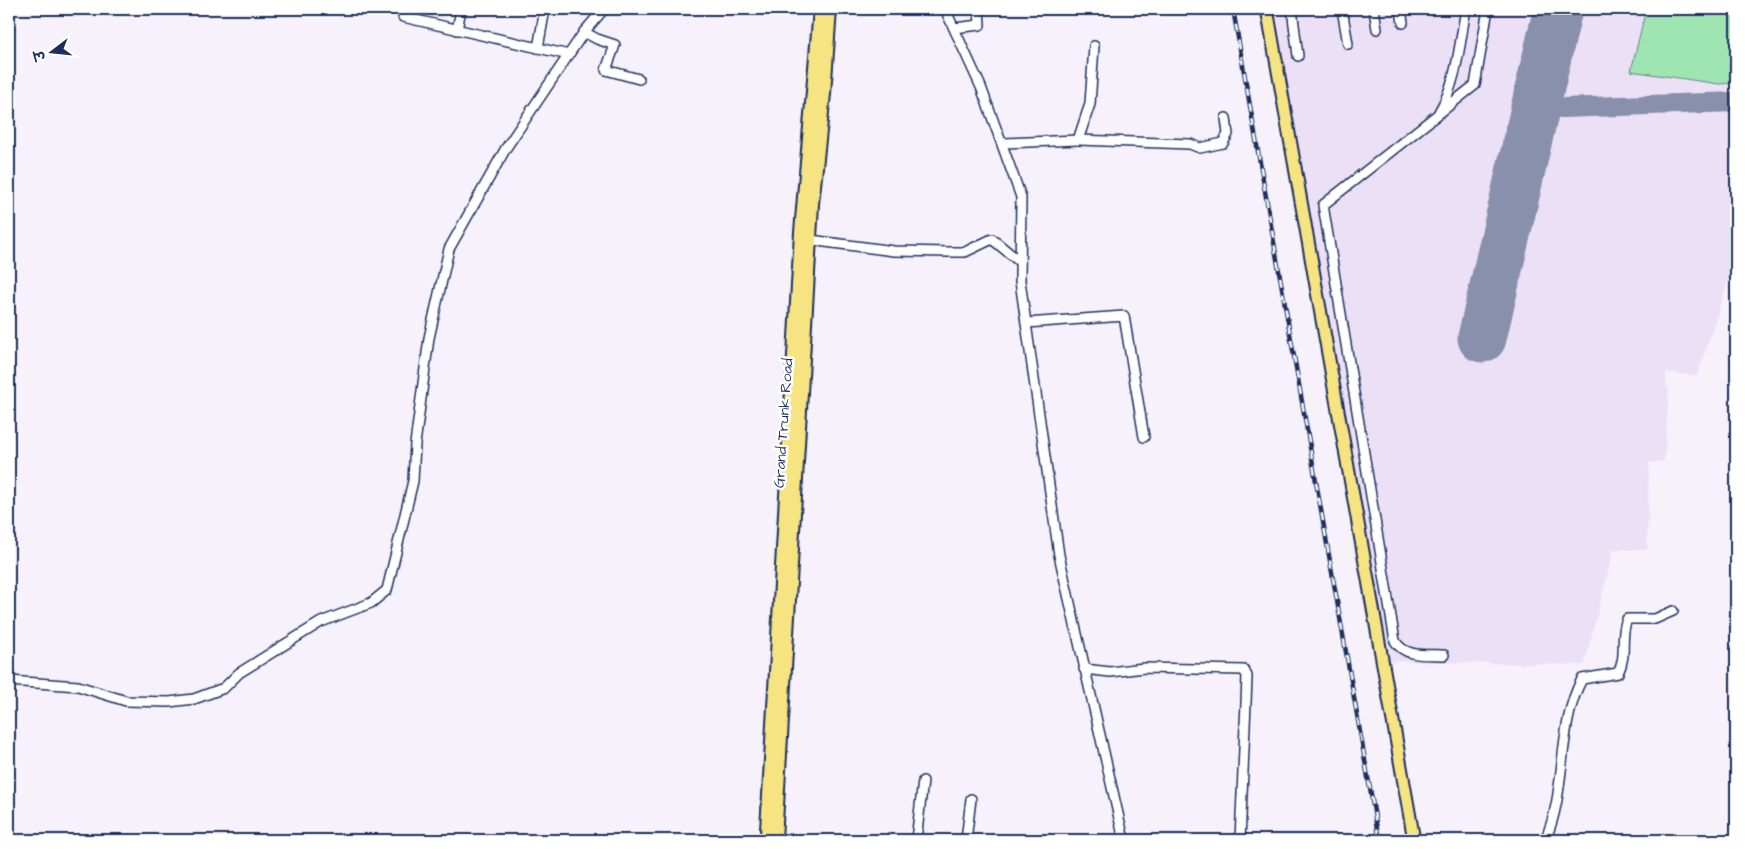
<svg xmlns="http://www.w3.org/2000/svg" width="1745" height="849" viewBox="0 0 1745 849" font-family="'Architects Daughter','Playpen Sans Deva',sans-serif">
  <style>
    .built { fill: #ebe0f6 }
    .green { fill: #9fe5b2; stroke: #5d8a88 }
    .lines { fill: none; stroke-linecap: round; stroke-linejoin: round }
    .taxiway { stroke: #8890ac; stroke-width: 20 }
    .runway { stroke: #8890ac; stroke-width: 49 }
    .minor-casing { stroke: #1b2f5e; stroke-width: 12 }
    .major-casing { stroke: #1b2f5e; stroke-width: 15 }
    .highway-casing { stroke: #1b2f5e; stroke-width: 16 }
    .minor { stroke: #fff; stroke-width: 9 }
    .major { stroke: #f6e381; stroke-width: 11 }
    .highway { stroke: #f6e381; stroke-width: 12 }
    .rail-casing { stroke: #1b2f5e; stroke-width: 4.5 }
    .rail { stroke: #fff; stroke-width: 2.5; stroke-dasharray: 8; stroke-linecap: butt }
    .labels { text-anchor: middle; stroke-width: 5; stroke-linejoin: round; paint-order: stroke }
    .street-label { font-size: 15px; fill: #1b2f5e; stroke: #fff }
  </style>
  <rect width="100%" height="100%" fill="#f6f1fb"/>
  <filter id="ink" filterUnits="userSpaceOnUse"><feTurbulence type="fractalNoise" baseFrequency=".02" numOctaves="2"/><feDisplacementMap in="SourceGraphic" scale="10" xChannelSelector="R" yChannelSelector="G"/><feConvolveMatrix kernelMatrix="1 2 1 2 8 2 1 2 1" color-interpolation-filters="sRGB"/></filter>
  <g filter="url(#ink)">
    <polygon class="built" points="1271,9 1736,9 1736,257 1697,376 1666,372 1666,388 1669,388 1664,461 1649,463 1647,550 1614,549 1584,665 1383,661"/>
    <polygon class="green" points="1646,9 1736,9 1736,83 1719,84 1631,71"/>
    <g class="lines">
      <polyline class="taxiway" points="1538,102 1562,108 1736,102"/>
      <polyline class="runway" points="1482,338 1558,9"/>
      <defs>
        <g id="minor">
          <polyline points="945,9 981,87 1021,197 1020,281 1059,555 1124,840"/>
          <polyline points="1292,9 1298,56"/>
          <polyline points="1342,9 1348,44"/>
          <polyline points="1374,9 1377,29"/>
          <polyline points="1401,9 1403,23"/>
          <polyline points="403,17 569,55"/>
          <polyline points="954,28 980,25 979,9"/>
          <polyline points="457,30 461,9"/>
          <polyline points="584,32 597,39 615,45 606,70 639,79"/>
          <polyline points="538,48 545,9"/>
          <path d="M1439,112C1457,83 1460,41 1466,9"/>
          <polyline points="1078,140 1190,144 1200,148 1223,143 1228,134 1226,118"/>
          <polyline points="1003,143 1078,140 1090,104 1094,46"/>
          <polyline points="810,240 894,251 949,252 965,252 992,239 1020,262"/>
          <polyline points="1026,323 1124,316 1144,437"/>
          <path d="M1444,655C1427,654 1405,658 1395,641L1323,205L1475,85L1488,9"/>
          <polyline points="1084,669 1110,672 1144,668 1244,670 1247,676 1246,703 1240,840"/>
          <polyline points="9,681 78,686 126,701 169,702 194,699 224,688 239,673 321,622 371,603 387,590 413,481 415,444 429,338 449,249 506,148 584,32 604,9"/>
          <polyline points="916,840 923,781"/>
          <polyline points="966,840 971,799"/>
          <path d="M1545,840C1568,790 1556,728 1582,679L1618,673C1628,654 1619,638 1627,619H1655L1673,611"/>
        </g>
        <polyline id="major" points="1267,9 1414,840"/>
        <g id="highway">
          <polyline points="767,830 801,232 820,9"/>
          <polyline points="775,840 812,204 824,94 830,9"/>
        </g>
      </defs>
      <use href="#minor" class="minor-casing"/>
      <use href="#major" class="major-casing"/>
      <use href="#highway" class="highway-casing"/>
      <use href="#minor" class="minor"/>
      <use href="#major" class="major"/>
      <use href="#highway" class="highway"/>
      <defs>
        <polyline id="rail" points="1233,9 1379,840"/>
      </defs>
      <use href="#rail" class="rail-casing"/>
      <use href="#rail" class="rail"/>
    </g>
  </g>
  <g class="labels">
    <g class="street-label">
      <text transform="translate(783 423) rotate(-86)" y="5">Grand Trunk Road</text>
    </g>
  </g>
  <rect width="1745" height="849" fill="none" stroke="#fff" stroke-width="30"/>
  <rect x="15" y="15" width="1715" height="819" fill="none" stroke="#1b2f5e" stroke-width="2" filter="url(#ink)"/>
  <g transform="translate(52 52) rotate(254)" stroke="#ffffff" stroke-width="4" paint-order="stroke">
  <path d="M0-4L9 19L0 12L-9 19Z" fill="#1b2f5e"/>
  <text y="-8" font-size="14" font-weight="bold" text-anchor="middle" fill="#1b2f5e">उ</text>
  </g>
</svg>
